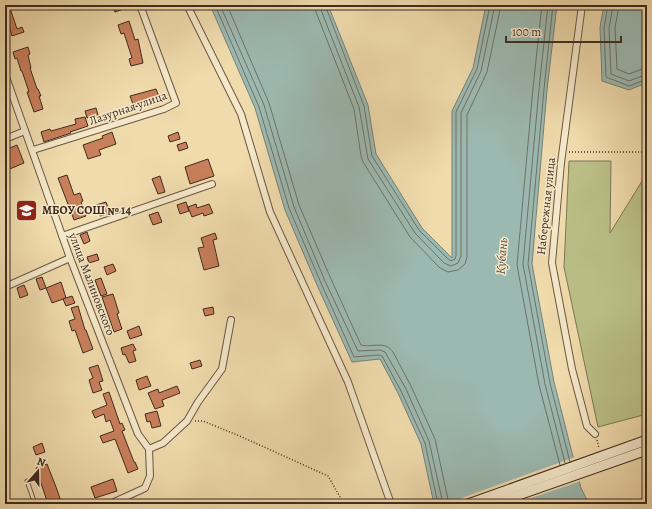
<svg xmlns="http://www.w3.org/2000/svg" width="652" height="509" viewBox="0 0 652 509" font-family="Alegreya,serif">
  <style>
    .green { fill: #bbc088; stroke: #7d7654 }
    .water { fill: #9cb9b1; stroke: #778177 }
    .pier { fill: #f0dbad }
    .lines { fill: none; stroke-linecap: round; stroke-linejoin: round }
    .shore { stroke: #6e7268; stroke-width: 1 }
    .building { fill: #c87f5b; stroke: #3f2c1f }
    .lane-casing { stroke: #6b5842; stroke-width: 5 }
    .street-casing { stroke: #6b5842; stroke-width: 8 }
    .secondary-casing { stroke: #3f2c1f; stroke-width: 11 }
    .path { stroke: #3f2c1f; stroke-width: 1.5; stroke-dasharray: 1 2; stroke-linecap: butt }
    .lane { stroke: #f5e8ca; stroke-width: 3 }
    .street { stroke: #f5e8ca; stroke-width: 6 }
    .secondary { stroke: #f5e8ca; stroke-width: 9 }
    .labels { text-anchor: middle; stroke-width: 3; stroke-linejoin: round; paint-order: stroke }
    .street-label { font-size: 12px; fill: #3f2c1f; stroke: #f5e8ca }
    .poi-label { font-size: 12px; font-weight: bold; fill: #3f2c1f; stroke: #f5e8ca; text-anchor: start }
    .water-label { font-size: 13px; font-style: italic; fill: #564f44; stroke: #f5e8ca }
  </style>
  <rect width="100%" height="100%" fill="#f0dbad"/>
  <filter id="stains"><feTurbulence type="fractalNoise" baseFrequency=".005" numOctaves="4"/><feColorMatrix values="0 0 0 0 .2 0 0 0 0 .09 0 0 0 0 .02 0 0 0 .5 -.17"/></filter>
  <radialGradient id="worn" r=".72"><stop offset=".6" stop-color="#630" stop-opacity="0"/><stop offset="1" stop-color="#630" stop-opacity=".3"/></radialGradient>
  <polygon class="green" points="569,161 611,161 610,233 647,173 647,414 598,427 564,267"/>
  <g class="water">
    <polygon points="210,5 328,5 368,105 376,154 422,228 452,258 452,111 473,68 486,5 557,5 547,90 532,264 554,382 581,488 589,504 434,504 421,444 398,393 380,359 352,362 317,285 285,210 255,108"/>
    <polygon points="604,5 647,5 647,80 646,83 629,90 602,81 600,27"/>
  </g>
  <polygon class="pier" points="575,457 581,481 514,504 445,504"/>
  <g class="lines">
    <g class="shore">
      <polyline points="215,5 259,107 289,208 321,283 354,357 379,355 382,356 401,391 425,443 438,504"/>
      <polyline points="220,5 264,105 294,207 325,281 358,351 380,350 385,352 406,389 429,441 443,504"/>
      <path d="M227,5L269,103L299,205L331,279L361,345C373,348 384,340 393,352L411,386L435,439L449,504"/>
      <polyline points="314,5 316,12 354,109 361,156 363,162 410,237 440,268 448,272 458,270 465,264 467,257 467,115 487,72 501,5"/>
      <polyline points="320,5 321,10 359,107 368,159 415,233 444,263 451,266 458,263 461,256 461,113 481,71 495,5"/>
      <polyline points="325,5 364,106 372,156 419,230 448,259 451,261 455,259 456,256 456,112 477,69 490,5"/>
      <polyline points="542,5 533,88 517,265 539,385 560,465"/>
      <polyline points="548,5 539,89 523,264 545,384 565,463"/>
      <polyline points="553,5 544,89 528,264 550,383 570,462"/>
      <polyline points="608,5 604,28 606,77 629,86 647,79"/>
      <polyline points="613,5 609,28 611,74 629,81 647,74"/>
      <polyline points="619,5 615,28 617,69 629,74 642,69 647,68"/>
    </g>
  </g>
  <g class="building">
    <polygon points="5,5 9,5 17,29 22,27 24,32 12,36 9,26 5,28"/>
    <polygon points="112,5 131,5 132,6 115,12"/>
    <polygon points="129,21 135,40 138,39 143,63 131,66 129,59 132,58 124,33 121,34 118,25"/>
    <polygon points="28,47 30,54 28,55 31,68 30,68 37,89 38,89 41,96 39,96 43,109 34,112 27,92 29,92 22,71 21,71 17,58 15,59 13,52"/>
    <polygon points="156,89 159,97 145,101 146,104 134,107 130,96"/>
    <polygon points="96,108 98,115 87,118 85,111"/>
    <polygon points="85,117 88,126 70,132 71,133 44,142 41,132 50,129 51,131 76,124 75,119"/>
    <polygon points="112,132 116,144 99,150 101,155 88,159 83,145 103,138 102,136"/>
    <polygon points="178,132 180,139 170,142 168,136"/>
    <polygon points="186,142 188,148 179,151 177,145"/>
    <polygon points="17,145 24,163 5,171 5,150"/>
    <polygon points="208,159 214,176 190,184 185,167"/>
    <polygon points="67,175 74,195 80,193 83,201 81,202 86,216 74,220 58,178"/>
    <polygon points="160,176 165,192 158,194 152,179"/>
    <polygon points="106,202 110,213 100,216 96,205"/>
    <polygon points="186,202 189,211 180,214 177,205"/>
    <polygon points="196,204 197,208 209,204 213,213 204,216 203,213 192,217 188,207"/>
    <polygon points="158,212 162,222 153,225 149,215"/>
    <polygon points="87,232 90,241 84,244 80,235"/>
    <polygon points="215,233 217,239 213,240 219,266 204,270 198,248 204,247 201,238"/>
    <polygon points="97,254 99,260 89,263 87,257"/>
    <polygon points="113,264 116,271 107,275 104,267"/>
    <polygon points="42,277 46,288 40,290 36,279"/>
    <polygon points="101,278 107,294 101,296 95,280"/>
    <polygon points="61,282 66,298 52,303 46,288"/>
    <polygon points="24,285 28,295 20,298 17,288"/>
    <polygon points="113,294 119,313 117,314 122,329 114,332 102,297"/>
    <polygon points="72,296 75,303 66,306 63,299"/>
    <polygon points="78,306 85,330 86,330 93,349 83,353 75,330 72,331 69,321 75,319 71,308"/>
    <polygon points="213,307 214,314 205,316 203,309"/>
    <polygon points="139,326 142,335 130,339 127,331"/>
    <polygon points="133,344 136,350 133,351 136,361 129,363 125,354 123,355 121,348"/>
    <polygon points="200,360 202,366 192,369 190,363"/>
    <polygon points="98,365 103,381 99,382 102,390 93,393 89,380 93,378 89,368"/>
    <polygon points="147,376 151,386 139,390 136,380"/>
    <polygon points="177,386 180,393 162,400 164,406 155,409 148,393 158,389 159,393"/>
    <polygon points="109,392 120,424 122,423 125,430 122,431 134,462 135,462 138,469 128,473 115,439 103,443 100,436 114,431 110,420 106,422 104,414 95,418 92,411 107,405 103,394"/>
    <polygon points="157,411 161,426 152,428 150,421 147,422 145,414"/>
    <polygon points="42,443 45,452 36,455 33,447"/>
    <polygon points="47,464 56,487 62,504 48,504 36,468"/>
    <polygon points="113,479 117,491 95,498 91,487"/>
  </g>
  <g class="lines">
    <defs>
      <polyline id="lane" points="27,481 35,504"/>
      <g id="street">
        <polyline points="187,5 241,114 270,212 348,382 391,504"/>
        <polyline points="582,5 561,163 552,263 572,369 587,426 595,434"/>
        <polyline points="5,74 70,258 138,434 149,449 150,476 145,488 110,504"/>
        <polyline points="5,139 25,131"/>
        <polyline points="33,150 164,109 176,103 140,5"/>
        <polyline points="62,236 212,184"/>
        <polyline points="5,287 70,258"/>
        <polyline points="149,449 163,443 187,421 198,402 222,369 231,320"/>
      </g>
      <g id="secondary">
        <polyline points="468,504 647,440"/>
        <polyline points="493,504 647,450"/>
      </g>
    </defs>
    <use href="#lane" class="lane-casing"/>
    <use href="#street" class="street-casing"/>
    <use href="#secondary" class="secondary-casing"/>
    <g class="path">
      <polyline points="569,152 647,152"/>
      <polyline points="195,421 203,421 242,437 328,476 344,504"/>
      <polyline points="597,440 599,448"/>
      <polyline points="450,504 461,500"/>
    </g>
    <use href="#lane" class="lane"/>
    <use href="#street" class="street"/>
    <use href="#secondary" class="secondary"/>
  </g>
  <defs>
    <symbol id="school-square" viewBox="-11 -11 22 22"><rect x="-9" y="-9" width="18" height="18" rx="4" fill="#8f2418" stroke="#f5e8ca"/><path d="M0-5L7-2L0 1L-7-2ZM-4 1L0 2.5L4 1V4Q0 6-4 4Z" fill="#fff"/></symbol>
  </defs>
  <g fill-rule="evenodd">
    <use href="#school-square" x="14" y="198" width="25" height="25"/>
  </g>
  <g class="labels">
    <g class="street-label">
      <text transform="translate(128 108) rotate(-19)" y="4">Лазурная улица</text>
      <text transform="translate(546 206) rotate(-84)" y="4">Набережная улица</text>
      <text transform="translate(92 284) rotate(69)" y="4">улица Малиновского</text>
    </g>
    <g class="poi-label">
      <text x="42" y="214">МБОУ СОШ № 14</text>
    </g>
    <g class="water-label">
      <text transform="translate(501 256) rotate(-86)" y="5">Кубань</text>
    </g>
  </g>
  <rect width="652" height="509" fill="none" stroke="#f0dbad" stroke-width="20"/>
  <rect x="6" y="6" width="640" height="497" fill="none" stroke="#3f2c1f" stroke-width="2"/>
  <rect x="10" y="10" width="632" height="489" fill="none" stroke="#3f2c1f"/>
  <g transform="translate(38 471) rotate(20)" stroke="#f5e8ca" stroke-width="3" paint-order="stroke">
  <path d="M0-3L7 15L0 10L-7 15Z" fill="#3f2c1f"/>
  <text y="-6" font-size="11" font-weight="bold" text-anchor="middle" fill="#3f2c1f">N</text>
  </g>
  <path d="M506 36v6h115v-6" fill="none" stroke="#3f2c1f" stroke-width="2"/>
  <text x="512" y="36" font-size="12" fill="#3f2c1f" stroke="#f5e8ca" stroke-width="3" paint-order="stroke">100 m</text>
  <rect width="100%" height="100%" filter="url(#stains)"/>
  <rect width="100%" height="100%" fill="url(#worn)"/>
</svg>
